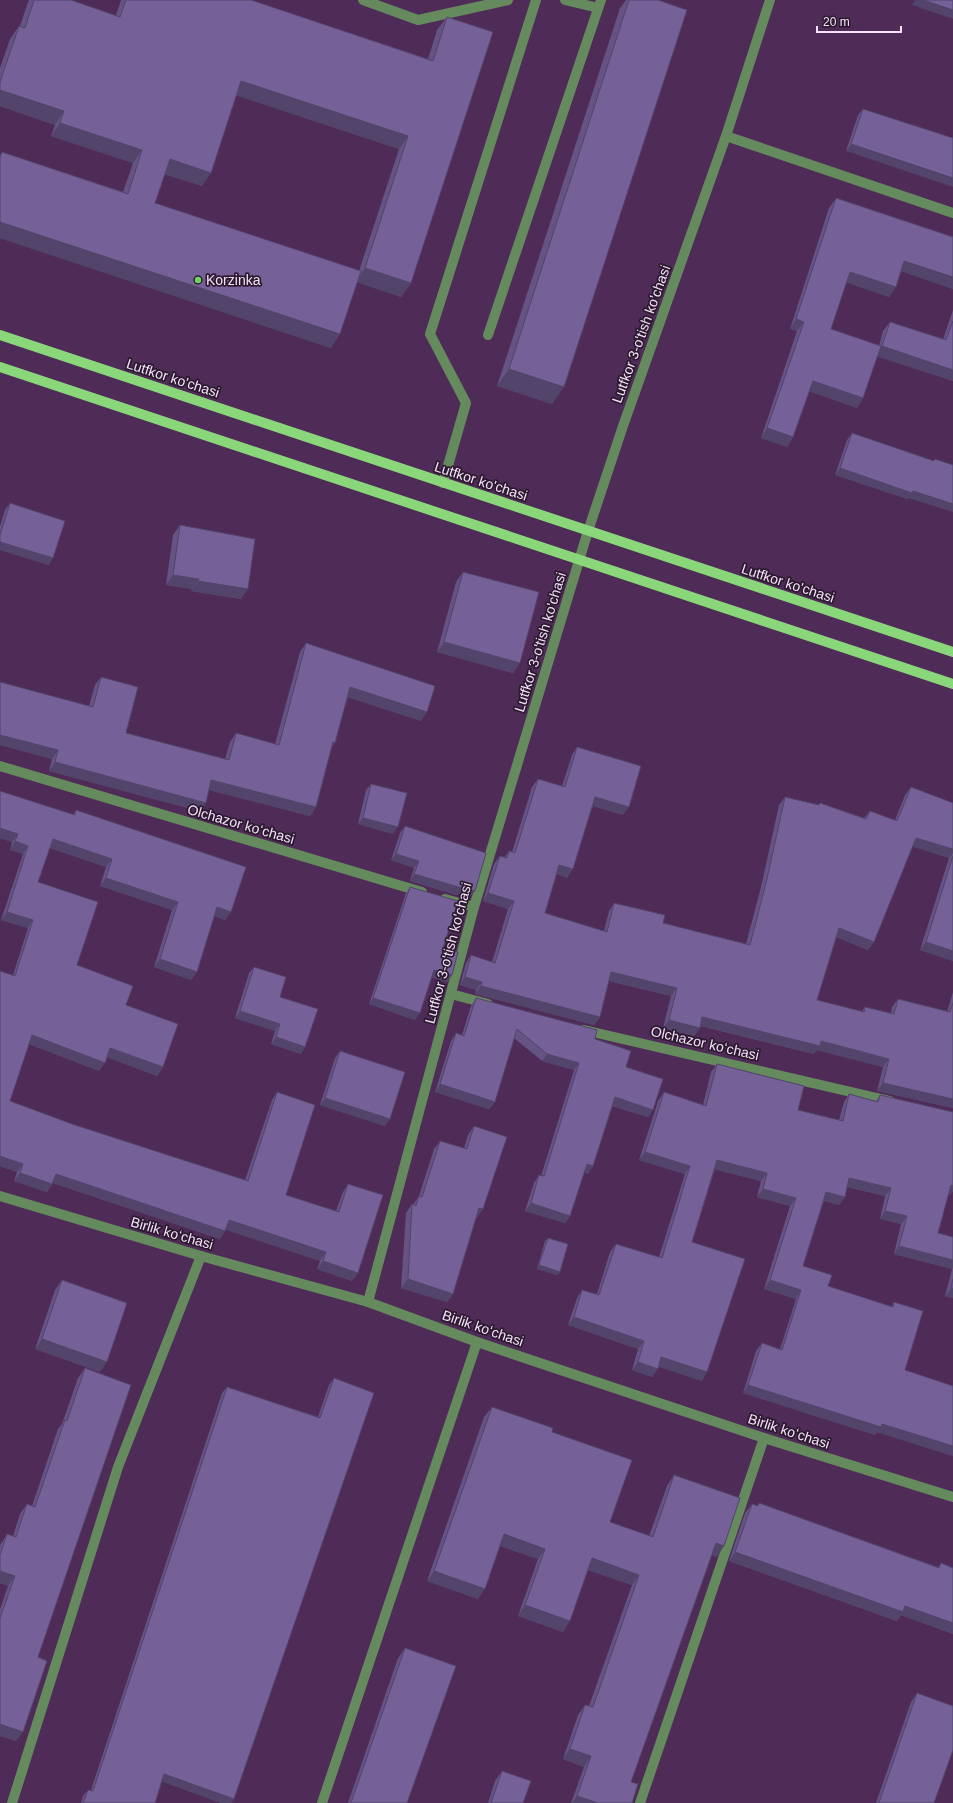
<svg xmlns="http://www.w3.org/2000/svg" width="953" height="1803" viewBox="0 0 953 1803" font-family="Helvetica,sans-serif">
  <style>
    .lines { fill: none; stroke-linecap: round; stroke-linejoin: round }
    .minor { stroke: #658a5e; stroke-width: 10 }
    .major { stroke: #8ad67b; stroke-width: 10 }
    .wall { fill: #655383; fill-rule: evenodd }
    .shaded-wall { fill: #52446a }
    .building { fill: #756198; stroke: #52446a }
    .poi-dot { fill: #72d25d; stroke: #2c1b2f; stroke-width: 1.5 }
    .labels { text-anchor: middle; stroke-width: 3.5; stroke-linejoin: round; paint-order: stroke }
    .poi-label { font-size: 14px; fill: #f6e0fb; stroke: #2c1b2f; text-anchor: start }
    .street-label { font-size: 14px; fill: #f6e0fb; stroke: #2c1b2f }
  </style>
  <rect width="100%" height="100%" fill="#4f2b57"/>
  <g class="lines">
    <g class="minor">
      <polyline points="363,0 418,20 508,0"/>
      <polyline points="565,0 598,8"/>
      <polyline points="726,136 953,213"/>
      <polyline points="488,335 601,0"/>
      <polyline points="443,483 466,403 430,334 536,0"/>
      <polyline points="0,766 422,892"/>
      <polyline points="445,899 474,907"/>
      <polyline points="451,994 488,1004"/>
      <polyline points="584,1030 890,1101"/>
      <polyline points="0,1196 201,1256 368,1302 477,1342 764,1438 953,1497"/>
      <polyline points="368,1302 474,907 588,531 623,426 726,136 770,0"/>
      <polyline points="12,1803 118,1467 201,1256"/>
      <polyline points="322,1803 477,1342"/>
      <polyline points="640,1803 764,1438"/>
    </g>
    <g class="major">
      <polyline points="0,335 953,652"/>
      <polyline points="0,367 953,684"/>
    </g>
  </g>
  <g class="wall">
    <path d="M29,0H34L116,15L121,0H251L428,59L437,30L447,17L411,283L401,297L357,282L331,348L0,238V155L2,152L123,192L133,163L51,136L55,125L0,106V68L10,39L19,26H20L28,2ZM236,95L399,149L359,271L155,203L165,174L202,186Z"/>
    <polygon points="626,0 658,0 552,404 497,386 620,8"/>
    <polygon points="863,109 953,138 846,151 858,115"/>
    <polygon points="836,198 953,237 953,289 901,271 889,297 846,282 831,329 879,346 883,331 890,322 943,339 953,310 953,381 877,356 863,398 857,408 809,391 793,437 787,447 761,438 797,331 790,329 829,208"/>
    <polygon points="852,433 934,461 935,459 953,465 908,498 907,499 835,475 847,440"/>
    <polygon points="10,503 49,565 0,550 0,526 5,510"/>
    <polygon points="180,525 241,599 191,591 192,589 166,585 173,535"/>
    <polygon points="463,572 520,663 513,673 437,652 456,582"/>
    <polygon points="306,643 421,721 348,697 331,749 316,807 310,816 209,790 206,803 199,811 49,771 52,759 0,745 0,682 89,706 95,685 101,677 126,733 225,759 230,742 236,733 275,744 300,652"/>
    <polygon points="577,747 623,815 593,806 567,878 557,874 545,913 604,931 609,911 614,903 663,923 746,944 761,887 779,805 785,797 819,805 820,803 864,818 870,811 895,820 905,795 911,787 953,803 953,961 920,950 949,858 912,846 874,942 868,950 836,937 817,1000 862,1011 865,1007 891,1013 892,1007 898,999 947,1012 953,992 953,1108 877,1091 883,1067 817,1050 814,1054 700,1026 700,1028 694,1036 663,1028 671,996 609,981 600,1017 594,1025 475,994 476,990 460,985 466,963 471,955 492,962 508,909 483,901 494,864 500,856 504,858 509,851 512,852 532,787 538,779 562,786 572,755"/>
    <polygon points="371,784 393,834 358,824 366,790"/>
    <polygon points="76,810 231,912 225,920 214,916 197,972 191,980 154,967 172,910 100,886 106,867 50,848 38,882 77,965 126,1005 163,1067 157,1076 107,1057 99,1071 29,1044 10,1101 72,1124 245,1180 272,1100 277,1092 286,1195 336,1211 343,1192 348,1184 358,1273 352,1281 317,1269 320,1261 226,1229 220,1239 53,1183 47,1192 14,1181 17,1172 0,1166 0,971 13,975 28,928 1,920 23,854 10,850 12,842 0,838 73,814"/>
    <polygon points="405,826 470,897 458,894 457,895 410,881 414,868 391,860 400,833"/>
    <polygon points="410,887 443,948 452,975 447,982 432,977 415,1020 369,1004 406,893"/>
    <polygon points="254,967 280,997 305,1047 301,1054 271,1044 275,1031 235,1018 249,973"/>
    <polygon points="476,998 595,1039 626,1067 653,1110 648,1117 612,1106 593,1166 588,1174 584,1172 570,1216 565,1223 525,1211 534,1183 539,1175 541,1176 574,1070 542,1061 514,1038 495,1102 489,1109 435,1092 451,1041 456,1033 462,1035 471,1006"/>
    <polygon points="340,1051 385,1126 320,1105 335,1058"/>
    <polygon points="717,1064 798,1110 839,1120 844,1102 849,1094 876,1101 880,1095 953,1112 953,1191 950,1195 948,1194 938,1233 953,1237 953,1298 945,1296 952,1269 894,1254 901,1224 880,1219 885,1196 847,1187 845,1197 839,1205 824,1201 803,1266 828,1286 891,1307 894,1302 905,1370 953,1386 953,1456 877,1432 875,1435 743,1393 756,1351 762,1343 780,1349 796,1299 764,1289 790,1206 757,1197 761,1181 715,1169 692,1242 702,1381 658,1366 652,1377 632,1370 638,1349 568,1325 577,1298 582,1290 597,1294 610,1252 616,1244 659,1257 685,1174 639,1160 658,1101 664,1092 703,1105 711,1072"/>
    <polygon points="474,1126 477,1218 476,1218 453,1294 447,1302 401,1288 406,1213 412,1204 413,1205 419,1196 434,1149 440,1141 464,1148 468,1135"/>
    <polygon points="548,1238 560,1272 557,1275 537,1269 545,1241"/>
    <polygon points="62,1280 100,1372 35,1349 55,1290"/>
    <polygon points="85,1368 38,1657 16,1741 0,1736 0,1609 8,1586 0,1583 0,1545 7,1534 13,1536 20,1514 27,1504 32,1506 58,1429 62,1424 78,1378"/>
    <polygon points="334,1378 234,1799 231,1803 221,1803 162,1781 155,1803 81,1803 83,1796 88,1790 91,1790 222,1393 227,1387 318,1417 329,1385"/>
    <polygon points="492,1407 552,1432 610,1522 649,1536 667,1486 674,1475 717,1557 712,1555 631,1782 632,1803 571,1803 584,1767 563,1759 578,1715 585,1705 589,1706 632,1585 588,1570 563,1632 518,1616 538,1559 500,1546 478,1599 427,1581 484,1417"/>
    <polygon points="759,1503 938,1567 941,1563 953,1568 953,1634 901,1615 897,1621 729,1561 745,1513 752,1504 757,1506"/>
    <polygon points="405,1648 407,1803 348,1803 398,1658"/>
    <polygon points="917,1693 934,1803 876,1803 911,1702"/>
    <polygon points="502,1771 523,1803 488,1803 495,1781"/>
  </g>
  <g class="shaded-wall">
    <polygon points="915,0 923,0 953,10 953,19 912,5"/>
    <polygon points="241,81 408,136 399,149 232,94"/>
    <polygon points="0,90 64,111 55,125 0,106"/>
    <polygon points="60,123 142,150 133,163 51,136"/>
    <polygon points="851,144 953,178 953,187 846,151"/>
    <polygon points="170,159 211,173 202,186 160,173"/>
    <polygon points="0,222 340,334 331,348 0,238"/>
    <polygon points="904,261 953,277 953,289 898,270"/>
    <polygon points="365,268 411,283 401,297 356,282"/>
    <polygon points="850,272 896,287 889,297 843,281"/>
    <polygon points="796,319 804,322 797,331 790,329"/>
    <polygon points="882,346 953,370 953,381 875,356"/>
    <polygon points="509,369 564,387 552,404 497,386"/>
    <polygon points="813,381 863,398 857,408 806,390"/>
    <polygon points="767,428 793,437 787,447 761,438"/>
    <polygon points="840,468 953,504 953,512 908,498 907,499 835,475"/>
    <polygon points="0,542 53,558 49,565 0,550"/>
    <polygon points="173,575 199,579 192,589 166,585"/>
    <polygon points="198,581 248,589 241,599 191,591"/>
    <polygon points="444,642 520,663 513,673 437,652"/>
    <polygon points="350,687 427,712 421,721 344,696"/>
    <polygon points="0,735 58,750 52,759 0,745"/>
    <polygon points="333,742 335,743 329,752"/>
    <polygon points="55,762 206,803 199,811 49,771"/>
    <polygon points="211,780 316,807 310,816 205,789"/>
    <polygon points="595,797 629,807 623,815 590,805"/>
    <polygon points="363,818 398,827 393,834 358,824"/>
    <polygon points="0,828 18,834 12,842 0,838"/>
    <polygon points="916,838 953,849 953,853 949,858 910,846"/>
    <polygon points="53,839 112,859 106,867 47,847"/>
    <polygon points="15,841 28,846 23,854 10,850"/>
    <polygon points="396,854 419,861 414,868 391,860"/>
    <polygon points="559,865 573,869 567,878 554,873"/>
    <polygon points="414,874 462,887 475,891 470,897 458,894 457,895 410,881"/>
    <polygon points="106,878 178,902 172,910 100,886"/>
    <polygon points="488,893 514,901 508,909 483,901"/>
    <polygon points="217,907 231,912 225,920 212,915"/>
    <polygon points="7,912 33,920 28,928 1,920"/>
    <polygon points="839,928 874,942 868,950 834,936"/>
    <polygon points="926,942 953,951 953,961 920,950"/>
    <polygon points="160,959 197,972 191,980 154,967"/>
    <polygon points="434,970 452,975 447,982 429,977"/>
    <polygon points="611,972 677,988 671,996 605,980"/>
    <polygon points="465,977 482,982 476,990 460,985"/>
    <polygon points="481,986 600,1017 594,1025 475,994"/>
    <polygon points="373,998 420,1013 415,1020 369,1004"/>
    <polygon points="240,1011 280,1024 275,1031 235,1018"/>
    <polygon points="702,1017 821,1041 889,1059 883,1067 817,1050 814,1054 697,1025"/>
    <polygon points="669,1020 700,1028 694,1036 663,1028"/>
    <polygon points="32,1035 105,1063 99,1071 26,1043"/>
    <polygon points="276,1037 305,1047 301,1054 271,1044"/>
    <polygon points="110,1048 163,1067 157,1076 104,1056"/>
    <polygon points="547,1054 579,1063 574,1070 542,1061"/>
    <polygon points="883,1083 953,1099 953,1108 877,1091"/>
    <polygon points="440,1084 495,1102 489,1109 435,1092"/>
    <polygon points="615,1097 653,1110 648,1117 610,1105"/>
    <polygon points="325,1098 390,1119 385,1126 320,1105"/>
    <polygon points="645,1152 690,1166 685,1174 639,1160"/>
    <polygon points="0,1156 23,1164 17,1172 0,1166"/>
    <polygon points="717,1160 767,1173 761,1181 712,1169"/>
    <polygon points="587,1164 593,1166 588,1174 581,1171"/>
    <polygon points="20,1173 52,1184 47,1192 14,1181"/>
    <polygon points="56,1174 225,1231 220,1239 50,1182"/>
    <polygon points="849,1178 891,1188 885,1196 844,1186"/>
    <polygon points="951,1185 953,1186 953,1191 950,1195 945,1193"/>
    <polygon points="763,1189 796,1198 790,1206 757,1197"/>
    <polygon points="826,1192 845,1197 839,1205 821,1200"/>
    <polygon points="531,1203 570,1216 565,1223 525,1211"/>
    <polygon points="479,1208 483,1209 477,1218 473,1217"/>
    <polygon points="885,1211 907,1216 901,1224 880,1219"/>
    <polygon points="229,1220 326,1252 320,1261 223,1229"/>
    <polygon points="899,1246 953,1260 953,1268 952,1269 894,1254"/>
    <polygon points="323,1261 358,1273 352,1281 317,1269"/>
    <polygon points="539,1265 560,1272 557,1275 537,1269"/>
    <polygon points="408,1279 453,1294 447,1302 401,1288"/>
    <polygon points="770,1280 801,1290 796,1299 764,1289"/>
    <polygon points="951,1288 953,1289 953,1298 945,1296"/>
    <polygon points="574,1317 644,1341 638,1349 568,1325"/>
    <polygon points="42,1339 107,1362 100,1372 35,1349"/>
    <polygon points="661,1357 707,1372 702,1381 656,1366"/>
    <polygon points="638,1362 658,1369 652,1377 632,1370"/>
    <polygon points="748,1385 882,1424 953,1446 953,1456 877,1432 875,1435 743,1393"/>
    <polygon points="504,1534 545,1549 538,1559 497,1545"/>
    <polygon points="716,1543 724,1546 717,1557 708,1554"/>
    <polygon points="735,1552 905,1606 953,1623 953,1634 901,1615 897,1621 729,1561"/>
    <polygon points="592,1558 639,1575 632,1585 585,1569"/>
    <polygon points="0,1571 15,1576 8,1586 0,1583"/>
    <polygon points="434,1571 485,1589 478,1599 427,1581"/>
    <polygon points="525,1605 570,1621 563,1632 518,1616"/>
    <polygon points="0,1724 23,1732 16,1741 0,1736"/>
    <polygon points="570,1749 591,1756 584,1767 563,1759"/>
    <polygon points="164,1774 234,1799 231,1803 221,1803 160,1781"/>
    <polygon points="577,1796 598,1803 572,1803"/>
  </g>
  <g class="building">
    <polygon points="34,0 71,0 120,17 126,0 251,0 433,61 447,17 493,32 411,283 365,268 408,136 241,81 211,173 170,159 155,203 361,271 340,334 0,222 0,157 2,152 128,194 142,150 60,123 64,111 0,90 0,82 19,26 25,28"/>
    <polygon points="629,0 658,0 687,10 564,387 509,369"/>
    <polygon points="923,0 953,0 953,10"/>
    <polygon points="863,109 953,138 953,178 851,144"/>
    <polygon points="836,198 953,237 953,277 904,261 896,287 850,272 831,329 881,346 863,398 813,381 793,437 767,428 804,322 796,319"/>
    <polygon points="953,321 953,370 882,346 890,322 946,340"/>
    <polygon points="852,433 934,461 935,459 953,465 953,504 913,491 912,493 840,468"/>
    <polygon points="10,503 65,521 53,558 0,542 0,535"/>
    <polygon points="180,525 255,539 248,589 198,581 199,579 173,575"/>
    <polygon points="463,572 539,592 520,663 444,642"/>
    <polygon points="306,643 435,686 427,712 350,687 335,743 333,742 316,807 211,780 206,803 55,762 58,750 0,735 0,682 93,707 101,677 138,687 126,733 229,760 236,733 279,745"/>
    <polygon points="577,747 641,766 629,807 595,797 573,869 559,865 545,913 607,932 614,903 665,915 663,923 750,945 767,879 785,797 819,805 820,803 866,819 870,811 897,821 911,787 953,803 953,849 916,838 874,942 839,928 817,1000 864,1012 865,1007 894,1014 898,999 950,1012 953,1003 953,1099 883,1083 889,1059 821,1041 820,1046 702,1017 700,1028 669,1020 677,988 611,972 600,1017 481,986 482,982 465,977 471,955 495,963 514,901 488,893 500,856 507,858 509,851 515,853 538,779 565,787"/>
    <polygon points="371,784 407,793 398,827 363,818"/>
    <polygon points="0,791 75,815 76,810 246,867 231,912 217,907 197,972 160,959 178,902 106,878 112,859 53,839 38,882 98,902 77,965 133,986 126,1005 178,1024 163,1067 110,1048 105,1063 32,1035 10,1101 72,1124 248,1181 277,1092 315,1105 286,1195 339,1212 348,1184 383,1195 358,1273 323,1261 326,1252 229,1220 225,1231 56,1174 52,1184 20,1173 23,1164 0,1156 0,971 15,976 33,920 7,912 28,846 15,841 18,834 0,828"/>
    <polygon points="405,826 486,853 475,891 462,887 462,888 414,874 419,861 396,854"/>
    <polygon points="953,856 953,951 926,942"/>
    <polygon points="410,887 458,901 443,948 458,952 452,975 434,970 420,1013 373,998"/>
    <polygon points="254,967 286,977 280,997 318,1009 305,1047 276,1037 280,1024 240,1011"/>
    <polygon points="476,998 597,1030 595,1039 631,1051 626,1067 663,1079 653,1110 615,1097 593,1166 587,1164 570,1216 531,1203 539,1175 544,1176 579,1063 547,1054 517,1029 495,1102 440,1084 456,1033 464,1036"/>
    <polygon points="340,1051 405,1072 390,1119 325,1098"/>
    <polygon points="717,1064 804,1086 798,1110 843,1121 849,1094 878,1102 880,1095 953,1112 953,1186 951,1185 938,1233 953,1237 953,1260 899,1246 907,1216 885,1211 891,1188 849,1178 845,1197 826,1192 803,1266 832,1275 828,1286 893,1307 894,1302 923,1311 905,1370 953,1386 953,1446 882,1424 881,1427 748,1385 762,1343 782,1350 801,1290 770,1280 796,1198 763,1189 767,1173 717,1160 692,1242 745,1259 707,1372 661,1357 658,1369 638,1362 644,1341 574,1317 582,1290 599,1295 616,1244 662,1258 690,1166 645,1152 664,1092 706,1106"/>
    <polygon points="474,1126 507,1137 483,1209 479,1208 453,1294 408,1279 412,1204 416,1206 419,1196 422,1197 440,1141 467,1149"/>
    <polygon points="548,1238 568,1244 560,1272 539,1265"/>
    <polygon points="953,1279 953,1289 951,1288"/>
    <polygon points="62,1280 127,1303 107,1362 42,1339"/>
    <polygon points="85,1368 131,1385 38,1657 47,1661 23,1732 0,1724 0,1618 15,1576 0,1571 0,1555 7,1534 16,1537 27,1504 35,1507 65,1420 67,1421"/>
    <polygon points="334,1378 374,1393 234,1799 164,1774 155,1803 83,1803 88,1790 93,1791 227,1387 320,1418"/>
    <polygon points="492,1407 553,1428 552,1432 632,1460 610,1522 653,1537 674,1475 740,1498 724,1546 716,1543 631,1782 638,1784 632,1803 598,1803 577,1796 591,1756 570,1749 585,1705 593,1707 639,1575 592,1558 570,1621 525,1605 545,1549 504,1534 485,1589 434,1571"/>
    <polygon points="759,1503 939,1568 941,1563 953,1568 953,1623 905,1606 903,1612 735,1552 752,1504 758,1506"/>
    <polygon points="405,1648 456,1666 407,1803 351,1803"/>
    <polygon points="917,1693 953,1706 953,1750 934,1803 879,1803"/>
    <polygon points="502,1771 531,1781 523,1803 491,1803"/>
  </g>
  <circle class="poi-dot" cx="198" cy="280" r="4"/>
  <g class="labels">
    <g class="poi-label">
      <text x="206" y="285">Korzinka</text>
    </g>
    <g class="street-label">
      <text transform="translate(641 334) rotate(-70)" y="5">Lutfkor 3-o'tish ko'chasi</text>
      <text transform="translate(173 378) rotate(18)" y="5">Lutfkor ko'chasi</text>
      <text transform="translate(481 481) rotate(18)" y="5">Lutfkor ko'chasi</text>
      <text transform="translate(788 583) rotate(18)" y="5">Lutfkor ko'chasi</text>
      <text transform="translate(540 642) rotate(-73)" y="5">Lutfkor 3-o'tish ko'chasi</text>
      <text transform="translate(241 824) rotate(16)" y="5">Olchazor koʻchasi</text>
      <text transform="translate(448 953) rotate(-75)" y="5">Lutfkor 3-o'tish ko'chasi</text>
      <text transform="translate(705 1043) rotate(13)" y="5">Olchazor koʻchasi</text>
      <text transform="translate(172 1233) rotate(16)" y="5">Birlik koʻchasi</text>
      <text transform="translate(483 1328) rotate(19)" y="5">Birlik koʻchasi</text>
      <text transform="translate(789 1431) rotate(18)" y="5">Birlik koʻchasi</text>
    </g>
  </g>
  <path d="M817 26v6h84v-6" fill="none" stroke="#f6e0fb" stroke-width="2"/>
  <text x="823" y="26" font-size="12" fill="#f6e0fb" stroke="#2c1b2f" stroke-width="3" paint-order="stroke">20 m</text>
</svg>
